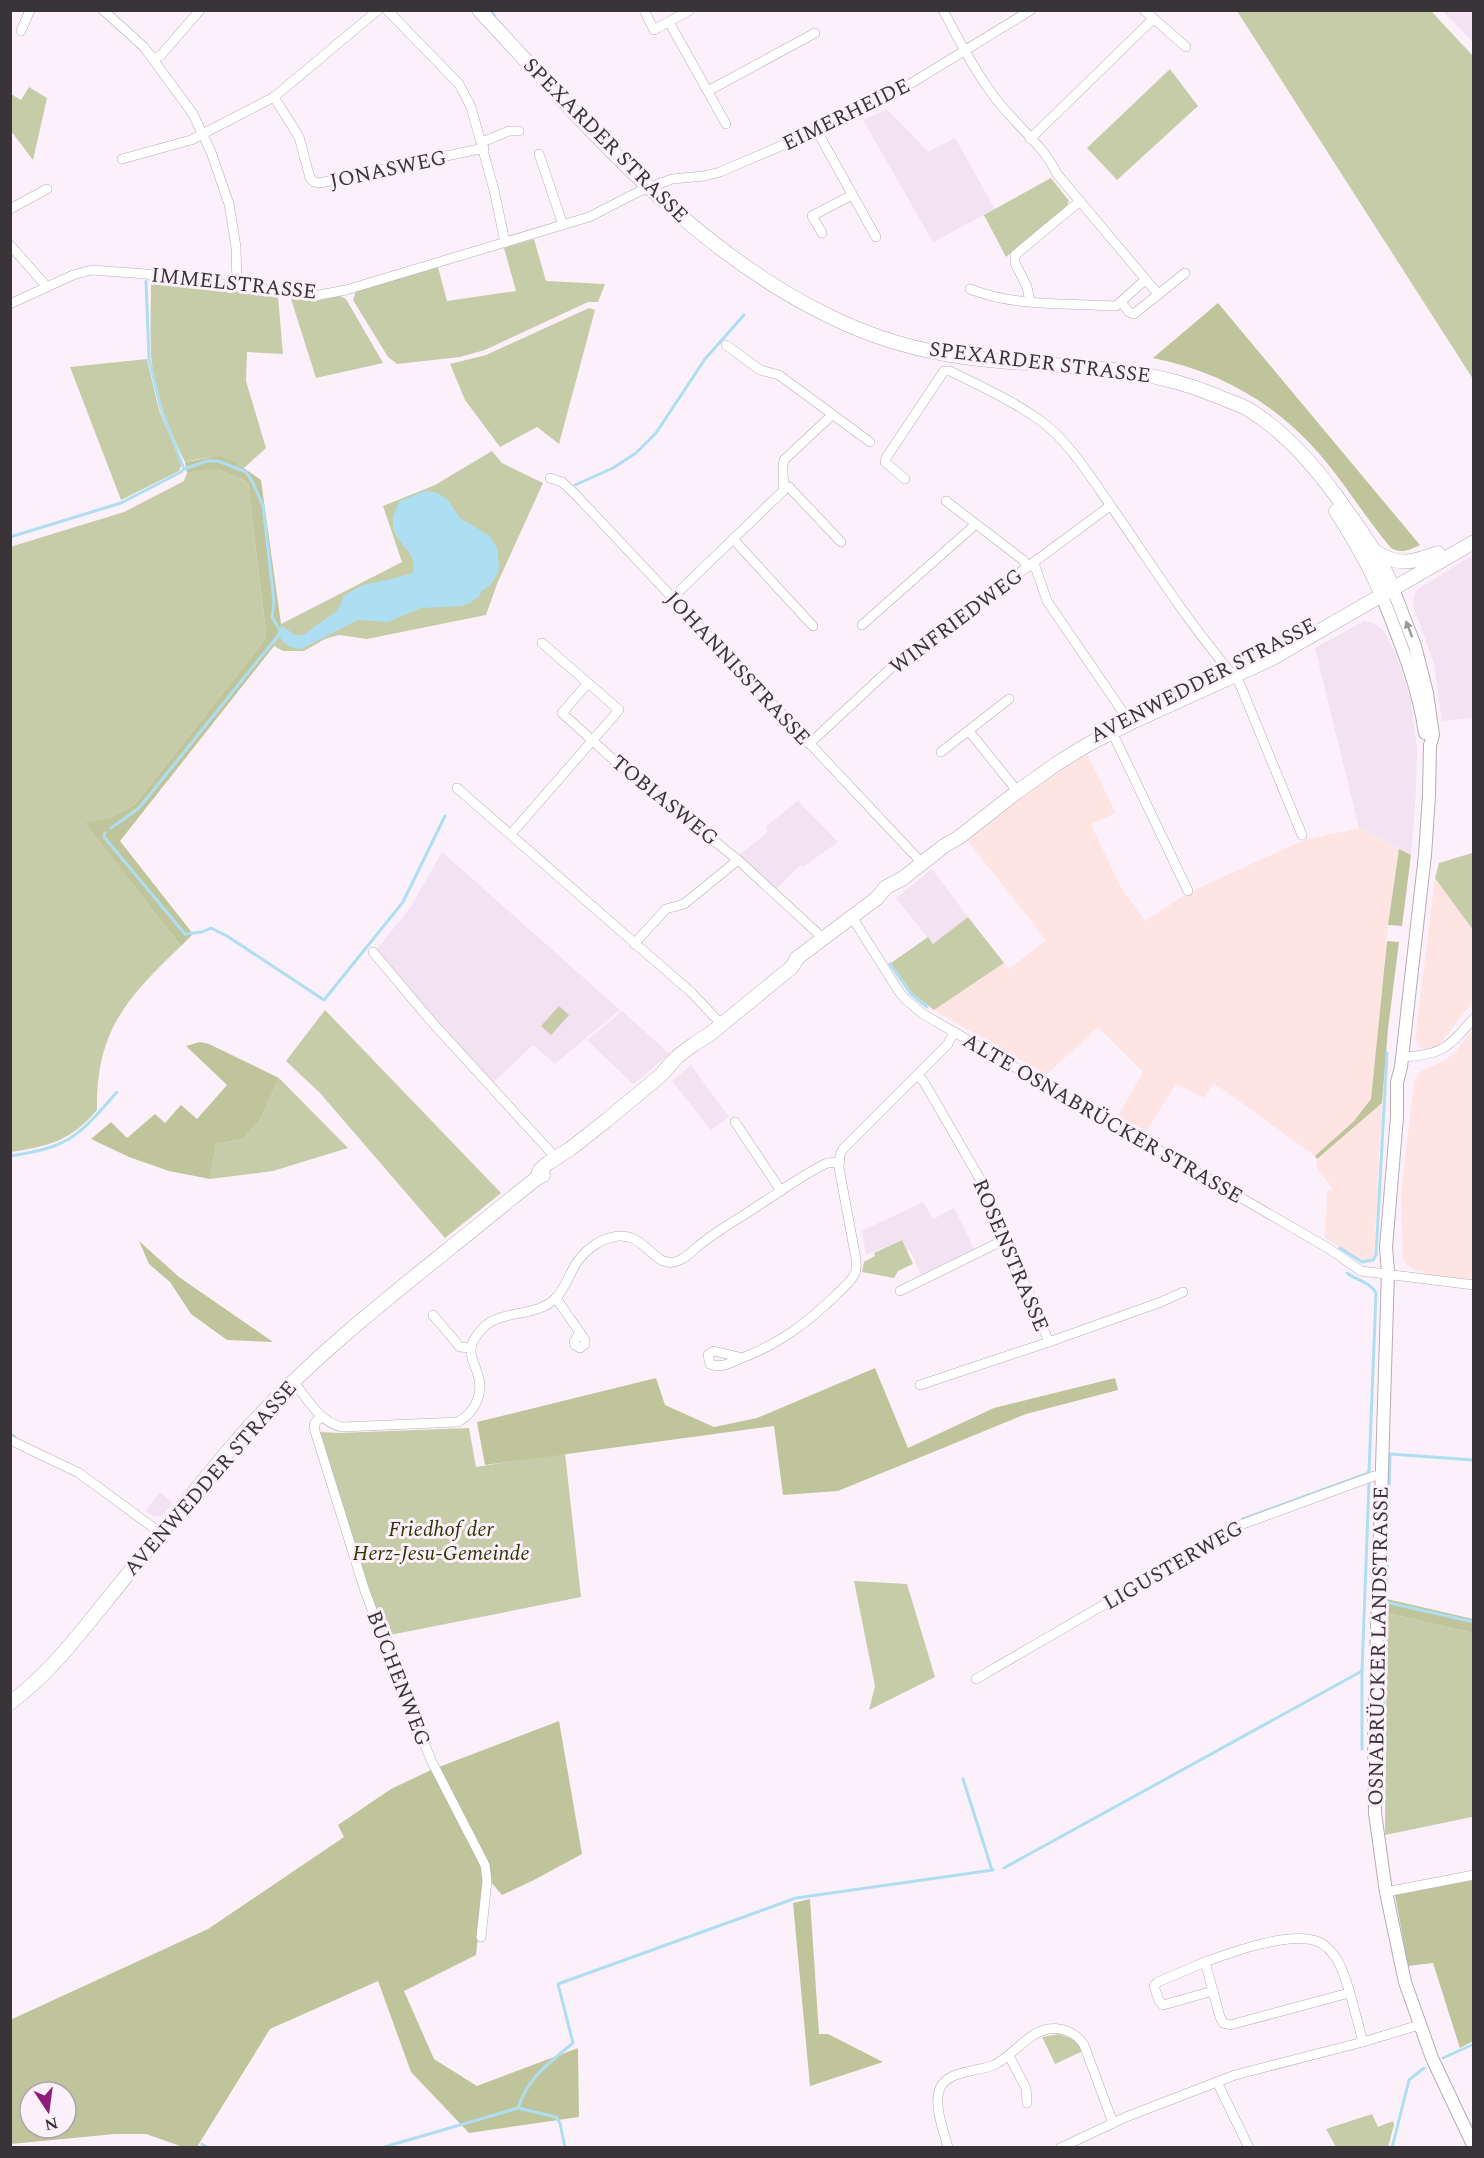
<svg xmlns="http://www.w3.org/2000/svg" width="1484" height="2158" viewBox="0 0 1484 2158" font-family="Spectral,serif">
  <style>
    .built { fill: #f3e2f1 }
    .industrial { fill: #ffe4e4 }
    .green { fill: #c7cca8 }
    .forest { fill: #c0c49b; fill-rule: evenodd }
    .water { fill: #aedef2 }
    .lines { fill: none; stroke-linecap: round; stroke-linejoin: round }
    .stream { stroke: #aedef2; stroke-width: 3 }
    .minor-casing { stroke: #b6acb5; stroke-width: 10 }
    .tertiary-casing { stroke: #b6acb5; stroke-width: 14 }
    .secondary-casing { stroke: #b6acb5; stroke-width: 15 }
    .minor { stroke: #fff; stroke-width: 9 }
    .tertiary { stroke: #fff; stroke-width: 12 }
    .secondary { stroke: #fff; stroke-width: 14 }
    .oneway { fill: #9c9a9b }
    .labels { text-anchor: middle; stroke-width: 6; stroke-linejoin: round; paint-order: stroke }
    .street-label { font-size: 21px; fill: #383437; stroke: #fcf1fb }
    .park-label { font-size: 21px; font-style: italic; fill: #323501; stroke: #fcf1fb }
  </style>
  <rect width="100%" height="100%" fill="#fcf1fb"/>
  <g class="built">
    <polygon points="1443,11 1473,11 1473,42"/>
    <polygon points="887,109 928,152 955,138 995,209 933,242 863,120"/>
    <polygon points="1473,555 1473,718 1442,721 1434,664 1413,605 1414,594 1418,589"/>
    <polygon points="1364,621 1373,623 1383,630 1395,652 1410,697 1417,748 1416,791 1411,855 1359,828 1315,648"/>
    <polygon points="798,801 838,842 803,867 800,865 776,889 738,856 767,833 766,826"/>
    <polygon points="442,852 620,1010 555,1064 533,1045 493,1083 431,1019 376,950 410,908"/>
    <polygon points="932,869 968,917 933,944 896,898"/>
    <polygon points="622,1011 670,1054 633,1084 587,1040"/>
    <polygon points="691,1065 729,1117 711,1130 672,1081"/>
    <polygon points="923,1202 933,1219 954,1208 974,1249 921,1275 913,1256 909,1250 907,1251 902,1240 866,1255 862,1231"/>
    <polygon points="160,1492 173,1503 162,1516 153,1516 145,1511"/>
  </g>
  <g class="industrial">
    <polygon points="1087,754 1116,813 1091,824 1119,884 1145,921 1188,893 1304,840 1359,828 1399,849 1388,925 1371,1100 1354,1121 1315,1156 1214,1083 1204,1098 1176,1084 1145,1133 1118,1116 1143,1072 1098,1027 1046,1075 934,1010 1004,963 1009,969 1046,940 967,840 1020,798 1058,770"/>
    <polygon points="1435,878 1473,930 1473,1001 1439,1045 1425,1049 1419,1047 1415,1040"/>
    <polygon points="1473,1029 1473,1281 1424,1275 1424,1271 1415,1270 1407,1265 1403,1259 1401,1193 1414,1082 1421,1071 1444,1061 1456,1051"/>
    <polygon points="1382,1103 1374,1255 1371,1259 1364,1261 1325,1238 1327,1191 1332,1191 1332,1188 1316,1167 1317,1159"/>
  </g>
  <g class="green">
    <polygon points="1237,11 1431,11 1473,56 1473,379"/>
    <polygon points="1170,69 1198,106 1117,180 1087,148"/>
    <polygon points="29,87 47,98 33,160 11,131 11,94 21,100"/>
    <polygon points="1051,178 1069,201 1067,206 1006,257 984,215"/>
    <polygon points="534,239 546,281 605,284 598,302 588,302 485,350 460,357 397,364 388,357 353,300 356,291 438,267 447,301 516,291 504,248"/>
    <path d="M151,281L278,296L283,354L247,352L246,381L266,448L244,468C224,454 208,457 185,462C169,430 154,391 151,356C150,331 151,306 151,281Z"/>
    <polygon points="340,296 346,299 383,363 316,378 291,299 315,301"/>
    <polygon points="589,308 595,310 559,444 537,427 500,447 465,400 450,364 486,355"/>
    <polygon points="147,359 159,410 182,464 179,471 121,500 70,367"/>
    <polygon points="492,451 502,463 543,483 497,584 486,615 367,639 339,635 325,639 304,651 283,651 274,646 281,624 402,562 383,506 435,485"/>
    <path d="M208,468L230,472L248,483L266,632L264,641L135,804L110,818L86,824L181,946C127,998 96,1030 97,1110C71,1141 49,1146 11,1152L10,547L124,512L184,481L187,473Z"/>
    <polygon points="1472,853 1474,859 1473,930 1435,878 1439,863"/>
    <polygon points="968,917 1004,963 934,1010 912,993 891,963 928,937 933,944"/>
    <polygon points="559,1006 569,1015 551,1035 541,1026"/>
    <polygon points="325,1010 501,1193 445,1238 320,1093 286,1061"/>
    <polygon points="279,1078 348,1148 273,1171 210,1179 216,1144 243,1139 260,1120"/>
    <polygon points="902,1240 913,1264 898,1271 894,1278 862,1272 864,1262 875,1256 874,1253"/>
    <polygon points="469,1428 476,1467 565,1453 581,1597 385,1636 367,1587 320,1432 339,1433"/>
    <polygon points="854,1581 907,1584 935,1677 869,1710 875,1686"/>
    <polygon points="1387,1613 1473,1633 1474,1835 1472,1817 1385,1835"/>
    <polygon points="1059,2034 1075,2040 1083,2051 1055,2064 1042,2037"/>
    <polygon points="1372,2114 1378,2127 1393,2121 1394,2125 1388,2147 1336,2147 1326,2129"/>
  </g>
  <g class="forest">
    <path d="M1218,303L1420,545C1409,550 1402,554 1391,548C1368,521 1349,490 1327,463C1282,407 1223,372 1153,358Z"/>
    <path d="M219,456L235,462L261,480L281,624L274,646L120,841L193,934L181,946L85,823L110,818L135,804L264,641L266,632L248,483C224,468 215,467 187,473L185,462Z"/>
    <polygon points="1399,849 1411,855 1402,926 1388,925"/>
    <polygon points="1387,941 1399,942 1388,1029 1382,1103 1317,1159 1315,1156 1354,1121 1371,1099"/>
    <polygon points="200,1042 209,1044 279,1078 260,1120 243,1139 216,1144 210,1179 169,1171 129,1157 91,1139 111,1122 127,1138 155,1114 165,1123 181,1105 197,1119 227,1085 186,1046"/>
    <polygon points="139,1241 179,1277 273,1342 227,1340 191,1314 170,1282 149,1264"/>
    <polygon points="875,1368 908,1448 994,1408 1115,1378 1118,1390 1026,1414 838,1491 783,1495 774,1426 485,1465 477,1422 656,1378 665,1405 714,1427 757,1418"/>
    <polygon points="1387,1599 1473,1619 1473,1633 1387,1613"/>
    <polygon points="559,1721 582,1854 534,1880 502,1895 491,1882 439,1767"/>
    <path d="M431,1770L481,1866L484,1881L476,1955L404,1991L434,2059L477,2086L578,2048L579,2117L469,2133L411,2072L378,1981L270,2029L197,2147H183L146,2134H115L11,2144L10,2020L208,1929L344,1837L338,1825L391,1789ZM30,2092H66V2128H30Z"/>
    <polygon points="1473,1880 1473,2041 1460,2048 1433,1963 1408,1966 1395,1895"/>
    <polygon points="810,1899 819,2034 828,2034 883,2062 810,2086 793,1903"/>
  </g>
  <path class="water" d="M425,491L436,492L447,499L460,518L490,536L497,548L499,565L498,573L490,586L482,590L480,595L470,603L461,606L421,608L388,622L358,620L301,649C291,648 284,645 279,636L282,626L295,635H303L337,611L345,595L363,585L396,578L412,573C424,547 375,542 400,501Z"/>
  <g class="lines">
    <g class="stream">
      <polyline points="489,10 495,16"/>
      <polyline points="146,281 149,359 161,409 184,469"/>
      <polyline points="575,485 613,468 636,453 656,433 705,359 744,315"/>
      <polyline points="10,537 121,503 181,472 184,469 207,461 218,461 246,472 252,481 263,506 272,584 274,603 272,617 281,632 139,808 111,828"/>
      <polyline points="105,833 104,837 185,934 202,932 211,928 227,936 324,1000 403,902 445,816"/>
      <polyline points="890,964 911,994 927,1007"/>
      <path d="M10,1156C71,1147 78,1136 117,1092"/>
      <polyline points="1340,1248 1362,1262 1373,1260 1376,1255 1387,1053"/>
      <polyline points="10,1434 15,1437"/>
      <path d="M1243,1519L1366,1474L1369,1471L1376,1293C1370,1282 1356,1280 1347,1273"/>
      <polyline points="1385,1602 1474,1622"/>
      <polyline points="1383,1733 1390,1454 1474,1460"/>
      <polyline points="1362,1749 1362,1671 1369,1484"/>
      <polyline points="963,1779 992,1870"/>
      <polyline points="1004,1868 1362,1671"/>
      <polyline points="1443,2058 1474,2044"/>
      <path d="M518,2108C529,2076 548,2064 573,2043L558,1984L796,1898L993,1870"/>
      <polyline points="202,2144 208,2148"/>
      <polyline points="381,2148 518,2108 556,2117 560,2123 565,2148"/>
      <polyline points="1392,2148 1409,2080 1424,2068"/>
    </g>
    <defs>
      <g id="minor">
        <polyline points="103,10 144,47 193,114 211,152 229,204 236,247 237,285"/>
        <polyline points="387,10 459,84 471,107 494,190 505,242"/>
        <polyline points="644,10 654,30 690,10"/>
        <path d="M943,10C959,40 975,72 996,99C1014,123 1045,147 1057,174L1158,294"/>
        <polyline points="1144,10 1186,47"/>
        <polyline points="669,22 726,124"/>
        <polyline points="21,31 30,10"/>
        <polyline points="154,59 161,55 200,10"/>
        <polyline points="708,91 815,33"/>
        <polyline points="274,97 299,137 310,178 314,182 320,183 484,148"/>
        <polyline points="817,131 876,237"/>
        <polyline points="1030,139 1153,19"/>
        <polyline points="482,142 509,131 519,131"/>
        <polyline points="539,154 563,225"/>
        <polyline points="122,159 191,140 274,97 378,10"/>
        <polyline points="10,209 47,189"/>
        <polyline points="822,233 812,216 852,195"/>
        <polyline points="10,245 47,287"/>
        <path d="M970,289C1015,307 1067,303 1116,306L1145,280"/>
        <polyline points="1030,301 1027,287 1015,263 1015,255 1080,201"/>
        <polyline points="1121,302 1129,312 1134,314 1185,273"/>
        <polyline points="10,304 73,275 92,270 146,274 314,296 346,290 589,217 640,191 672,179 704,176 720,172 874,106 1031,10"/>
        <polyline points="726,345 760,370 779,375 870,442"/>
        <polyline points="550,478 562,482 574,493 922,863"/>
        <path d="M905,479L885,462L886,458L944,371H950C981,386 1013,401 1041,421C1070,442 1093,481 1113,509C1154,568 1192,629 1239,682L1302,835"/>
        <polyline points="784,486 789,487 841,542"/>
        <polyline points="946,501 1023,560 1029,567"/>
        <polyline points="733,539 813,626"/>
        <polyline points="1034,563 1047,601 1127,718"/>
        <path d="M672,598L783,491C785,481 781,471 784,460L832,415"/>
        <polyline points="862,625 976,524"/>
        <polyline points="588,683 562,713 615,761 738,860 824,939"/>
        <polyline points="969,731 1014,787"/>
        <polyline points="1112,732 1188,891"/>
        <polyline points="809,744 893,666 1110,506"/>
        <polyline points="941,752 1009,699"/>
        <polyline points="457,788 692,993 722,1025"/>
        <polyline points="511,834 619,710 542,643"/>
        <polyline points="852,917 898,990 905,999 923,1014 1328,1248 1361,1271 1474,1285"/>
        <polyline points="634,944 666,909 684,904 738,860"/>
        <polyline points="373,952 430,1020 558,1160"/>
        <path d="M1402,1057C1442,1055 1448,1048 1474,1018"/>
        <polyline points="917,1075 924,1082 984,1186 1049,1342"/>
        <polyline points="735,1122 781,1191"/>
        <polyline points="900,1291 1006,1239"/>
        <polyline points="556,1298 585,1340 585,1344 580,1348 575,1345 574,1342 580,1332"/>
        <polyline points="433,1315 460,1347 471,1348"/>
        <path d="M743,1358L714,1351L708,1355L710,1364C720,1368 728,1364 737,1360C778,1345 806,1324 837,1294C843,1288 852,1281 855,1273C857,1269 856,1263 856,1259L839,1168L840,1155L843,1149L948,1044L954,1032"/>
        <path d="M293,1381C307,1398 319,1422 342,1427L458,1422C475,1412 485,1393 477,1372C475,1365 471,1359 471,1350C471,1342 478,1333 484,1327C501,1310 536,1317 555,1299C564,1290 568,1278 574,1267C581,1254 597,1240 613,1237C647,1229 653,1273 680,1260C689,1256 694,1249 702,1243C720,1229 740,1218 759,1205C780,1192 802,1175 825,1164C829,1162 834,1163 838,1162"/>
        <polyline points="920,1385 1049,1342 1161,1302 1183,1292"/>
        <polyline points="321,1416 314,1424 315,1431 364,1588 389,1656 431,1760 485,1865 487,1881 481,1937"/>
        <polyline points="10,1440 79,1473 162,1534"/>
        <polyline points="976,1679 1243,1524 1374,1476 1381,1476"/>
        <polyline points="1386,1892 1474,1875"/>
        <polyline points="1205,1962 1158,1982 1154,1986 1159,2001 1163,2005 1213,1991"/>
        <path d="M1349,1993L1230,2025L1223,2023L1220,2017L1205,1962C1232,1952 1292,1930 1319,1942C1325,1945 1332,1952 1336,1958C1347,1974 1357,2021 1363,2042"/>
        <polyline points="1009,2056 1026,2088 1027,2103"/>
        <polyline points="1217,2082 1249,2148"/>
        <path d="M948,2148C944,2131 933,2105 940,2088C949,2070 977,2072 994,2065C1013,2056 1027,2033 1048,2029C1063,2027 1076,2033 1084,2045L1113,2123"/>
        <polyline points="1060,2148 1126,2117 1235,2075 1363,2042 1419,2025"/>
      </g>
      <g id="tertiary">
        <polyline points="1393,589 1415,646 1427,693 1433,735 1430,745 1429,795 1425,855 1401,1067 1397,1082 1397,1117 1386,1247 1388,1272 1374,1729 1375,1813 1386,1892 1405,1982 1432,2058 1474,2147"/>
        <path d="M1382,596C1400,642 1418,684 1425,733"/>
      </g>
      <g id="secondary">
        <path d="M479,10C585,123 687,247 829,316C873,338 922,352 971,358C1058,369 1133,361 1217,396C1228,401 1239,404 1248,409C1284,431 1313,464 1337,497C1358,527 1380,555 1393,589"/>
        <path d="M1336,511C1354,539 1370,566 1382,596"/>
        <path d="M1376,552C1400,567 1413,562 1438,553"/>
        <polyline points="537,1178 540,1170 548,1163 570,1149 607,1120 661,1075 677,1057 694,1044 710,1034 792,967 797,958 877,898 886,887 902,879 944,846 958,838 1017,792 1056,764 1087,745 1130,723 1271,659 1474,542"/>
        <path d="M10,1703C48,1675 77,1637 106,1601C154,1543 200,1482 250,1426C328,1340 424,1271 513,1197L537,1178L543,1175"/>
      </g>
    </defs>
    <use href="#minor" class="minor-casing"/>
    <use href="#tertiary" class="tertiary-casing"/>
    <use href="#secondary" class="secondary-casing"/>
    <use href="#minor" class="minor"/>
    <use href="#tertiary" class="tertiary"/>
    <use href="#secondary" class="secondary"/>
  </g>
  <defs><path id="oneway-solid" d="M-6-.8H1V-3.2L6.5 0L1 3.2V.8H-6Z" transform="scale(1.5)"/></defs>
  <use class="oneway" href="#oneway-solid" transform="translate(1409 629) rotate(-111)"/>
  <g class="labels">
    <g class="street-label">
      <text transform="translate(846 114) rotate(-26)" y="7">EIMERHEIDE</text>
      <text transform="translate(606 140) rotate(45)" y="7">SPEXARDER STRASSE</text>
      <text transform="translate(388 169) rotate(-12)" y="7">JONASWEG</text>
      <text transform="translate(234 283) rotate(6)" y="7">IMMELSTRASSE</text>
      <text transform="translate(1040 362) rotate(7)" y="7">SPEXARDER STRASSE</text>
      <text transform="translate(956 621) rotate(-37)" y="7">WINFRIEDWEG</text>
      <text transform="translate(738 668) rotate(47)" y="7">JOHANNISSTRASSE</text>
      <text transform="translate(1203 680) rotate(-27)" y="7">AVENWEDDER STRASSE</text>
      <text transform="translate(665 800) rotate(39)" y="7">TOBIASWEG</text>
      <text transform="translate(1103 1118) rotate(30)" y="7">ALTE OSNABRÜCKER STRASSE</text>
      <text transform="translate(1011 1255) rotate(67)" y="7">ROSENSTRASSE</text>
      <text transform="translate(210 1478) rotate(-49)" y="7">AVENWEDDER STRASSE</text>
      <text transform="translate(1173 1565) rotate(-30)" y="7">LIGUSTERWEG</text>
      <text transform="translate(1378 1646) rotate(-89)" y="7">OSNABRÜCKER LANDSTRASSE</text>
      <text transform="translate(399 1678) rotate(69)" y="7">BUCHENWEG</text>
    </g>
    <g class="park-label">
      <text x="441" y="1536">Friedhof der<tspan x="441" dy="24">Herz-Jesu-Gemeinde</tspan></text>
    </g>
  </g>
  <rect width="1484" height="2158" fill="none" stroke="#383437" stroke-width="24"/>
  <g transform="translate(48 2110) rotate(167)"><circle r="28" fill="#fcf1fb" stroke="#aea5ad" stroke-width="1.5"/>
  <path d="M0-4.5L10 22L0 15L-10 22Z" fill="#8f1b7b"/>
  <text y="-9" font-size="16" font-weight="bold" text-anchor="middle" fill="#383437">N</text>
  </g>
</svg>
